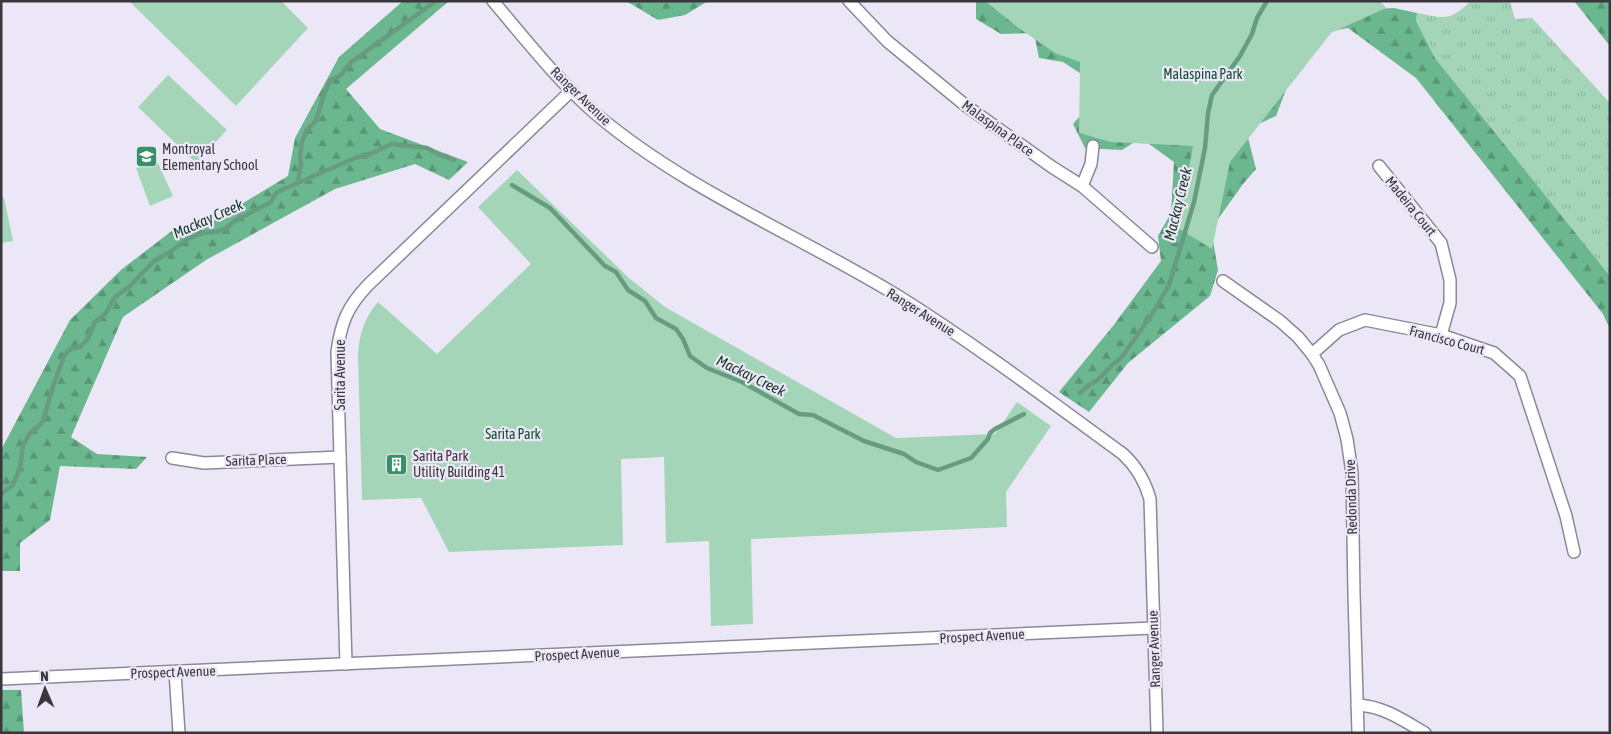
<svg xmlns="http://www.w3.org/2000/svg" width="1611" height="734" viewBox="0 0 1611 734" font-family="'Asap Condensed',sans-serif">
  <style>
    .grass { fill: url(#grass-tufts) }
    .forest { fill: url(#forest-firs) }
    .green { fill: #a5d5b9 }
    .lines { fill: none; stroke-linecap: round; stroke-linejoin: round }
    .stream { stroke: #689c81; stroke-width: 4.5 }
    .street-casing { stroke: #8d8896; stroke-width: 14 }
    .street { stroke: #fff; stroke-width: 11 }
    .labels { text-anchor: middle; stroke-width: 4.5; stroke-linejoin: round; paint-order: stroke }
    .park-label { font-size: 14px; fill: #134f34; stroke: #ece7f6 }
    .street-label { font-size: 14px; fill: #39363c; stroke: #ece7f6 }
    .poi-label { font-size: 14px; fill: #39363c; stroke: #ece7f6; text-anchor: start }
    .water-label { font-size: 15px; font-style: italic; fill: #133524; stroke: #ece7f6 }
  </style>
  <defs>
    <pattern id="grass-tufts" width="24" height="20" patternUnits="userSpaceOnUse" patternTransform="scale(1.25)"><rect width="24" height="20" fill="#a5d5b9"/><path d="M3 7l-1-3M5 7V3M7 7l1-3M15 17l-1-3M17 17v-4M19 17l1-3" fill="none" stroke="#8fb7a0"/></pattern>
    <pattern id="forest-firs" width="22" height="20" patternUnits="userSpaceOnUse" patternTransform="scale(1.25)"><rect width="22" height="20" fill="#6bb78f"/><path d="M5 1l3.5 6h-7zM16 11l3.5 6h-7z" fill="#599676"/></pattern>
  </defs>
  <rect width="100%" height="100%" fill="#ece7f6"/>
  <path class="grass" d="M1471,1H1510L1515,19L1532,18L1610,103V276L1435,58L1416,21L1417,13C1446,18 1448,22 1471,1Z"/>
  <g class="forest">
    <polygon points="403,1 449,1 346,89 380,129 468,162 449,180 415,164 335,189 206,260 123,317 71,437 97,454 147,457 136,469 60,466 50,520 20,543 20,571 1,571 1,450 70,320 122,269 177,227 212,222 288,176 295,138 339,57"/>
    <polygon points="626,1 708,1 685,15 658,20"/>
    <polygon points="976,1 1303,1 1358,10 1394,8 1417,13 1416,21 1435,58 1610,276 1610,329 1603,314 1416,78 1348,28 1321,33 1296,63 1276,116 1246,130 1256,169 1243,184 1211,229 1218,270 1210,296 1128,363 1089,412 1059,392 1113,326 1161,261 1158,236 1171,213 1174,162 1141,138 1122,150 1085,148 1073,124 1086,109 1089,79 1063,62 1039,58 1034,33 1001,34 976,19"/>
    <polygon points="1574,1 1610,1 1610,46"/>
    <polygon points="1,690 21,690 24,733 1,733"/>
  </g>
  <g class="green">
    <polygon points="129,1 281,1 308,28 236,106"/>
    <polygon points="985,1 1380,1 1386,8 1331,33 1230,162 1212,249 1178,228 1193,146 1111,142 1079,133 1080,62 1055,53 1020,29"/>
    <polygon points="168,75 227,130 196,163 138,107"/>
    <polygon points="158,163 173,196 150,206 136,168"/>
    <path d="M517,170L629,278L665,307L896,438L995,434L1017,402L1051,426L1006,492L1007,527L751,539L753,624L711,626L709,541L666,543L664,457L621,459L623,545L449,552L421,498L362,500L358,355C359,335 364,318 378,302L437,354L531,264L478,207Z"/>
    <polygon points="1,198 4,198 13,241 1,243"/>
  </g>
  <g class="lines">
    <g class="stream">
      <polyline points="298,182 301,165 300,155 302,142 307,129 316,121 323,97 330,80 340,76 350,63 436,1"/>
      <polyline points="512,185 550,208 605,266 616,272 628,290 645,301 656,318 676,329 683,339 690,356 707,368 742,382 799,414 813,415 864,441 904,454 916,462 938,470 971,458 988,439 990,433 995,429 1024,414"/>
      <polyline points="1080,393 1089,385 1099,379 1111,366 1122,357 1154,311 1169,285 1194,202 1205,148 1208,113 1212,95 1240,56 1252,34 1257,18 1267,1"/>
      <polyline points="1,494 12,486 20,469 23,445 30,433 37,428 43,421 54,383 65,354 71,349 80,347 87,340 95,322 106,313 114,298 131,285 154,261 168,253 188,239 203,233 216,232 225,229 236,220 271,202 277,192 355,158 370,154 392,144 427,148 440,155 454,160"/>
    </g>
    <defs>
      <g id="street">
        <path d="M493,1C526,40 558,81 596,114C684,189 800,236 898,296C976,345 1049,400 1123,454C1137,467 1145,481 1150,499L1157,733"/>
        <polyline points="849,1 887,41 965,105 1052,167 1082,186 1152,247"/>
        <polyline points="1379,166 1441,243 1450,280 1450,303 1441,335"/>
        <polyline points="1082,186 1091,164 1093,146"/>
        <polyline points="1223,281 1280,321 1298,337 1312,354 1319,365 1340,413 1347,439 1352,473 1354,594 1358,733"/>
        <polyline points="1312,354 1339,330 1365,320 1441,335 1494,353 1520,376 1566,516 1574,552"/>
        <polyline points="172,458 204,463 340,457"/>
        <path d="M346,664L337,352C341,323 347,307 368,285L571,91"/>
        <polyline points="175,672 179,733"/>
        <polyline points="1,679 1153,628"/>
        <path d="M1357,705C1383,706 1403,720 1425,733"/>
      </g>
    </defs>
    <use href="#street" class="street-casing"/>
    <use href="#street" class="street"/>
  </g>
  <defs>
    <symbol id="school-square" viewBox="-11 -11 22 22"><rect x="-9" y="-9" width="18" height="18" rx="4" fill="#379066" stroke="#ece7f6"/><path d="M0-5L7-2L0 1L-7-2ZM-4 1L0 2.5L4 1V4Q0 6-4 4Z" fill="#fff"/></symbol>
    <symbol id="building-square" viewBox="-11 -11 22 22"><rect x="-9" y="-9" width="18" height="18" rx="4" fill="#379066" stroke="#ece7f6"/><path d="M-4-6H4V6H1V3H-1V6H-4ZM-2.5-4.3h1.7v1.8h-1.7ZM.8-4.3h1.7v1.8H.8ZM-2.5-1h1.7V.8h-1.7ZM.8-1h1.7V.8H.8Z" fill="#fff"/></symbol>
  </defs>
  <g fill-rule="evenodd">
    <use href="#school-square" x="134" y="144" width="25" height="25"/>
    <use href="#building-square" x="384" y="452" width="25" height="25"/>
  </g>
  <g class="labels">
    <g class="park-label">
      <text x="1203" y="79">Malaspina Park</text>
      <text x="513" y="439">Sarita Park</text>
    </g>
    <g class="street-label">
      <text transform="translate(581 96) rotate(44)" y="5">Ranger Avenue</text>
      <text transform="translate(998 128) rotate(36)" y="5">Malaspina Place</text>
      <text transform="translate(1411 206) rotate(51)" y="5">Madeira Court</text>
      <text transform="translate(921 312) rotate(32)" y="5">Ranger Avenue</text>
      <text transform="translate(1447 340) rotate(15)" y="5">Francisco Court</text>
      <text transform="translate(340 375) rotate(-90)" y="5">Sarita Avenue</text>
      <text transform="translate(256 460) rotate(-2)" y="5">Sarita Place</text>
      <text transform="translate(1351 497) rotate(-92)" y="5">Redonda Drive</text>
      <text transform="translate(982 636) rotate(-3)" y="5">Prospect Avenue</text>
      <text transform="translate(1154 649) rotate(-92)" y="5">Ranger Avenue</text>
      <text transform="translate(577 654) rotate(-3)" y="5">Prospect Avenue</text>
      <text transform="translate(173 672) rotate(-2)" y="5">Prospect Avenue</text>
    </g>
    <g class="poi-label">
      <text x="162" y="154">Montroyal<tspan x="162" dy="16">Elementary School</tspan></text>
      <text x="413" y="461">Sarita Park<tspan x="413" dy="16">Utility Building 41</tspan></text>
    </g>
    <g class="water-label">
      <text transform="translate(1178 204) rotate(-76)" y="5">Mackay Creek</text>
      <text transform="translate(208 219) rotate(-24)" y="5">Mackay Creek</text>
      <text transform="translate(751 376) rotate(26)" y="5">Mackay Creek</text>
    </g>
  </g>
  <rect width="1611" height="734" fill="none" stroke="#39363c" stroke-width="5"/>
  <g transform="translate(45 689) rotate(358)" stroke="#ece7f6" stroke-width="4" paint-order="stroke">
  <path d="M0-4L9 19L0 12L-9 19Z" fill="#39363c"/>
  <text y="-8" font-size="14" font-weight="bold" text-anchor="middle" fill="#39363c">N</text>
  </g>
</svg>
